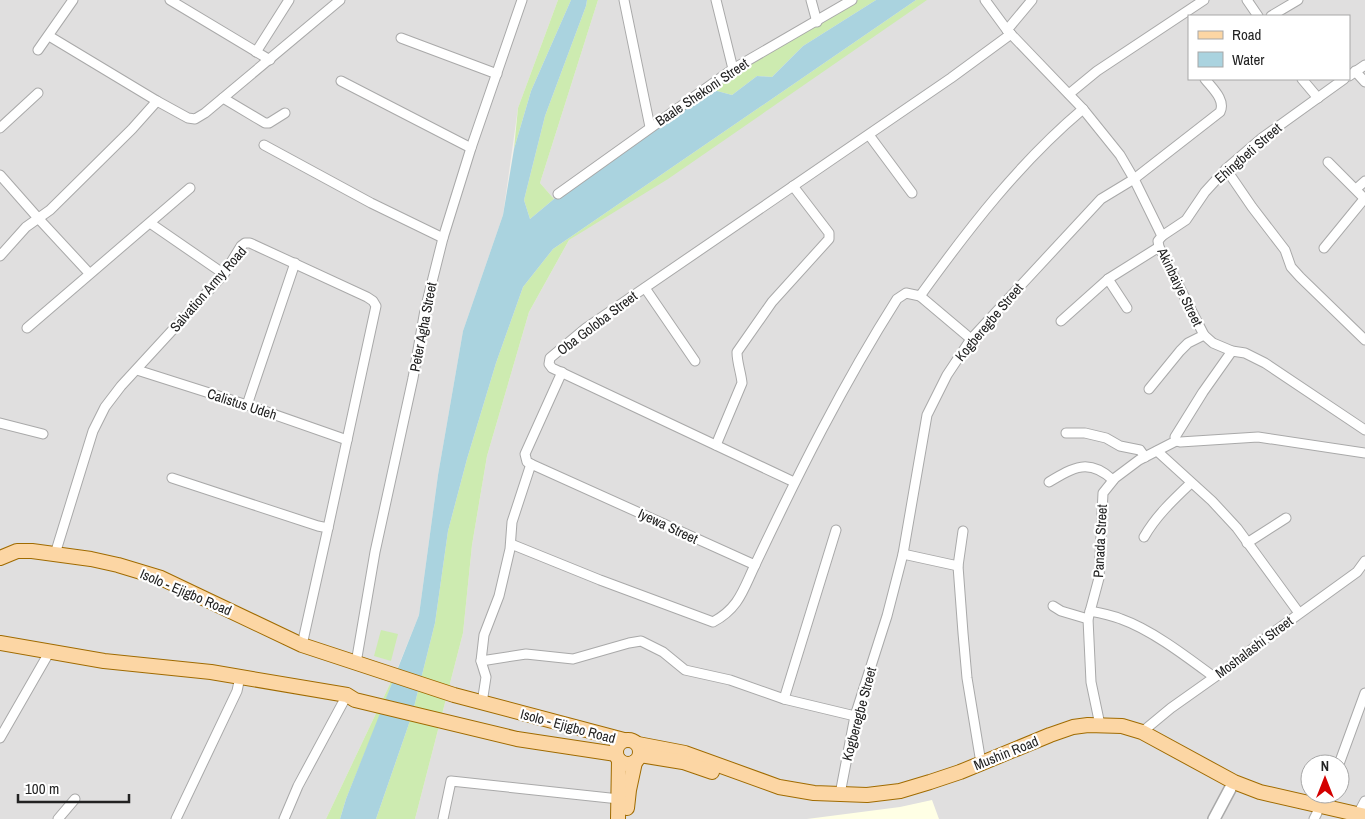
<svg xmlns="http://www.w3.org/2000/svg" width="1365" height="819" viewBox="0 0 1365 819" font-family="'Archivo Narrow',sans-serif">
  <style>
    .residential { fill: #e0dfdf; fill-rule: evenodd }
    .education { fill: #ffffe5 }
    .grass { fill: #cdebb0 }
    .water { fill: #aad3df }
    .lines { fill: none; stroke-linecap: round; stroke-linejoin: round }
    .minor-casing { stroke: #a9a9a9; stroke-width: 11 }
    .tertiary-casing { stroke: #a9a9a9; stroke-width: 14 }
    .primary-casing { stroke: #a06b00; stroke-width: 16 }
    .minor { stroke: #fff; stroke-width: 9 }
    .tertiary { stroke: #fff; stroke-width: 11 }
    .primary { stroke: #fcd6a4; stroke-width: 14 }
    .labels { text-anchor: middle; stroke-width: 4.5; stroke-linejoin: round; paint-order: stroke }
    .street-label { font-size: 14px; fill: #222; stroke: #fff }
  </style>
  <rect width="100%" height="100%" fill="#f2efe9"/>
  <g class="residential">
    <polygon points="0,0 558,0 518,108 503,215 463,331 438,475 419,615 398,667 326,819 0,819"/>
    <polygon points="598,0 842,0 752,56 580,183 554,199 540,183"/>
    <path d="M924,0H1365V819H415L463,633L472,545L487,456L529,312L569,240ZM1189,16H1349V79H1189ZM1310,764H1340V794H1310Z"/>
  </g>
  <polygon class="education" points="932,800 939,819 807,819 900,807"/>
  <g class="grass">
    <polygon points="558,0 571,0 531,91 514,149 518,108"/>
    <polygon points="587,0 598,0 540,183 554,199 530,219 524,200 545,116 586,6"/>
    <polygon points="842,0 876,0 803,46 772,77 757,76 732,95 706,88 752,56"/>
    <polygon points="916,0 927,0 668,179 569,240 529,312 487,456 472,545 463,633 415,819 376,819 412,715 435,623 448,531 467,459 496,363 523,287 553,249"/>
    <polygon points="381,630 398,634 391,661 374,656"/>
    <polygon points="398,667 381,713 346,799 340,819 326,819"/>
  </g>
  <polygon class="water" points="571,0 587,0 586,6 545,116 524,200 530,219 554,199 580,183 706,88 732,95 757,76 772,77 803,46 876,0 916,0 553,249 523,287 496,363 467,459 448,531 435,623 412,715 376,819 340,819 346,799 419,615 438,475 463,331 503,215 514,149 531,91"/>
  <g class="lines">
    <defs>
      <g id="minor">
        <polyline points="170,0 270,60"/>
        <polyline points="624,0 650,127"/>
        <polyline points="716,0 733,69"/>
        <polyline points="811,0 817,22"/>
        <polyline points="985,0 1007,30 1083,109 1120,155 1134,179 1162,236 1158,241 1159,247 1204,335 1213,343 1232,351 1245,353 1265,363 1365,430"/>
        <polyline points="1247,0 1258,16"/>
        <polyline points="1271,16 1298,0"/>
        <polyline points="1007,30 1032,0"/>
        <polyline points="49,36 157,101 188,118 195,119 205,113 340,0"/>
        <polyline points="401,38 497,74"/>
        <polyline points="38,50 73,0"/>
        <polyline points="256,52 289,0"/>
        <polyline points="1355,71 1365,82"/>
        <polyline points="1349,76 1365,65"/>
        <polyline points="1302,79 1318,98"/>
        <polyline points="341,81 471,148"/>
        <polyline points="1069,94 1097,71 1204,0"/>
        <polyline points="223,98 265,123 269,123 285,113"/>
        <polyline points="0,128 38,93"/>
        <polyline points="869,135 912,193"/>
        <polyline points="264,145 371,203 443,238"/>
        <polyline points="1328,162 1365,199"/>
        <polyline points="1226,169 1252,207 1285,250 1291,267 1300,277 1365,340"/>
        <polyline points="0,175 38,218 89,273"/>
        <polyline points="1356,189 1365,181"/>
        <polyline points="558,194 733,69 852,0"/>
        <polyline points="150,223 224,274"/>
        <polyline points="1162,236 1186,220 1205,192 1226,169 1262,138 1344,79"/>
        <polyline points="1324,248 1364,199"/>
        <polyline points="0,256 26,227 50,210 132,129 157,101"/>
        <polyline points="1108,279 1127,308"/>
        <polyline points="645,288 695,361"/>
        <polyline points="920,296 971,339"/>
        <polyline points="1061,321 1108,279 1159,247"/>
        <polyline points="27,328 190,188"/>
        <polyline points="137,370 247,405 347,440"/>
        <polyline points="1149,389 1180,351 1188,343 1204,335"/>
        <polyline points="247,405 295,263"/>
        <polyline points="0,423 43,434"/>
        <polyline points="1066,433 1085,433 1106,438 1120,446 1140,450 1145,457"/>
        <polyline points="1176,441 1180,442 1258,437 1365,453"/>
        <path d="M716,445L742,383C741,372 737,363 737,352L772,302L829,239V233L793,186"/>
        <polyline points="1157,451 1212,501 1237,528 1299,613"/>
        <polyline points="531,464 527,462 525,454 562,372"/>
        <polyline points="172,478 318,526 328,528 302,645"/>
        <polyline points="794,482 552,368 549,364 550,358 586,328 951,78 1011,34"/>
        <path d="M1049,482C1074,467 1089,458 1113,480"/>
        <polyline points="963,531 958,566 963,633 967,678 981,763"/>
        <path d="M1144,537C1156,516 1173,500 1191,483"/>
        <polyline points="1247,543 1286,518"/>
        <path d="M511,544L600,580L713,622C739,608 743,590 755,565"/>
        <polyline points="55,554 93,431 105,407 121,386 224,274 241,246 245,243 250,243 367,297 373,301 376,306 328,528"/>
        <polyline points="903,554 958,566"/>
        <polyline points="1053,606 1061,611 1088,619"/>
        <path d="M1090,611C1101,613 1111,615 1121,619C1152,630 1187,657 1214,677"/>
        <polyline points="481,661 526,654 573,659 629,643 641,641 663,652 685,670 730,680 784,699 855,716"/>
        <polyline points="356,663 375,552 413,378 425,310 443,238 471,148 522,0"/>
        <polyline points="784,699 836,530"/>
        <path d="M482,703L486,677L481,661L484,635L499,596L510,549L512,522L531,464L755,565C798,474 843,384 897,299L906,293L920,296C969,228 1019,163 1083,109"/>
        <polyline points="1100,725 1091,682 1088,619 1099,578 1103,493 1115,478 1139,460 1176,441 1175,437 1203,392 1232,351"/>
        <polyline points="1142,732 1171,708 1236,662 1267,637 1357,572 1365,561"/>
        <polyline points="0,738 50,651"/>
        <polyline points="1339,764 1365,693"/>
        <path d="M840,794L855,716L887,616L903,554L927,415L947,375L971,339L1101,199L1134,179L1220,112C1226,100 1212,88 1205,79"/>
        <polyline points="1322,807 1328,794"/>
        <polyline points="1358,814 1365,801"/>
        <polyline points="58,819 75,799"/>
        <polyline points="176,819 237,691 240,677"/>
        <polyline points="284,819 298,786 347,695"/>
        <polyline points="443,819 451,781 619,799"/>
        <polyline points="1314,819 1317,813"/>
      </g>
      <polyline id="tertiary" points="1214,819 1230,789"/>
      <g id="primary">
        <polyline points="0,558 17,551 32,551 91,559 118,565 161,578 302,645 454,695 624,740"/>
        <polyline points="0,643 104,661 211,672 347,695 355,700 517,739 616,754"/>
        <circle cx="628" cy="752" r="12"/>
        <polyline points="638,744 685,753 779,787 814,793 867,795 900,791 930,782 960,772 1050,735 1073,727 1088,725 1122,726 1142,732 1234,782 1260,792 1365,816"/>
        <polyline points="640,755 683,762 712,772"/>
        <polyline points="627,808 629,790 635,762"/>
        <polyline points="618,819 619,760"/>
      </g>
    </defs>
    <use href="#minor" class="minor-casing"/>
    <use href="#tertiary" class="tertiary-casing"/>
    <use href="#primary" class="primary-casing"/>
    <use href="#minor" class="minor"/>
    <use href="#tertiary" class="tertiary"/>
    <use href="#primary" class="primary"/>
  </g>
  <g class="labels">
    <g class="street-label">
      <text transform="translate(702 92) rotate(-34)" y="5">Baale Shekoni Street</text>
      <text transform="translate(1248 153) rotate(-41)" y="5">Ehingbeti Street</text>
      <text transform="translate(1180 287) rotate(64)" y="5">Akinbaiye Street</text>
      <text transform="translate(208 289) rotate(-49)" y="5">Salvation Army Road</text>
      <text transform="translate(989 322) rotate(-50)" y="5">Kogberegbe Street</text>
      <text transform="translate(597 323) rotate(-37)" y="5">Oba Goloba Street</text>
      <text transform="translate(423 327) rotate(-79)" y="5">Peter Agha Street</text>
      <text transform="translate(242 404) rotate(18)" y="5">Calistus Udeh</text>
      <text transform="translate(668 526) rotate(25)" y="5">Iyewa Street</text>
      <text transform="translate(1100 541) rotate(-87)" y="5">Panada Street</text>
      <text transform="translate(186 592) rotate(23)" y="5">Isolo - Ejigbo Road</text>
      <text transform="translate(1254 647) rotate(-37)" y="5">Moshalashi Street</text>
      <text transform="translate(859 714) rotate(-75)" y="5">Kogberegbe Street</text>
      <text transform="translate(568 726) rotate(15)" y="5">Isolo - Ejigbo Road</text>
      <text transform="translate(1006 753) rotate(-22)" y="5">Mushin Road</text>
    </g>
  </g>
  <rect x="1188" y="15" width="162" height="65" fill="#ffffff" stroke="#a7a7a7"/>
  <rect x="1198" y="31" width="25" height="8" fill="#fcd6a4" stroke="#a7a7a7"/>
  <text x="1232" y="40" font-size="15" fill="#222222">Road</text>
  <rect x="1198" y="52" width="25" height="15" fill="#aad3df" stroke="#a7a7a7"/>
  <text x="1232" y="65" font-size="15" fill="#222222">Water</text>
  <g transform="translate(1325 779)"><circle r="24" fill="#ffffff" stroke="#a7a7a7"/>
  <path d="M0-4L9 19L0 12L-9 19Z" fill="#d40000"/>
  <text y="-8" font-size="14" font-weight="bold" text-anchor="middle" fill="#222222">N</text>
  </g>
  <path d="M18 794v8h111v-8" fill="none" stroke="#222222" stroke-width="2.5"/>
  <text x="25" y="794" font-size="15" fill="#222222" stroke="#ffffff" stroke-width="4" paint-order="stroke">100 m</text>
</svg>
